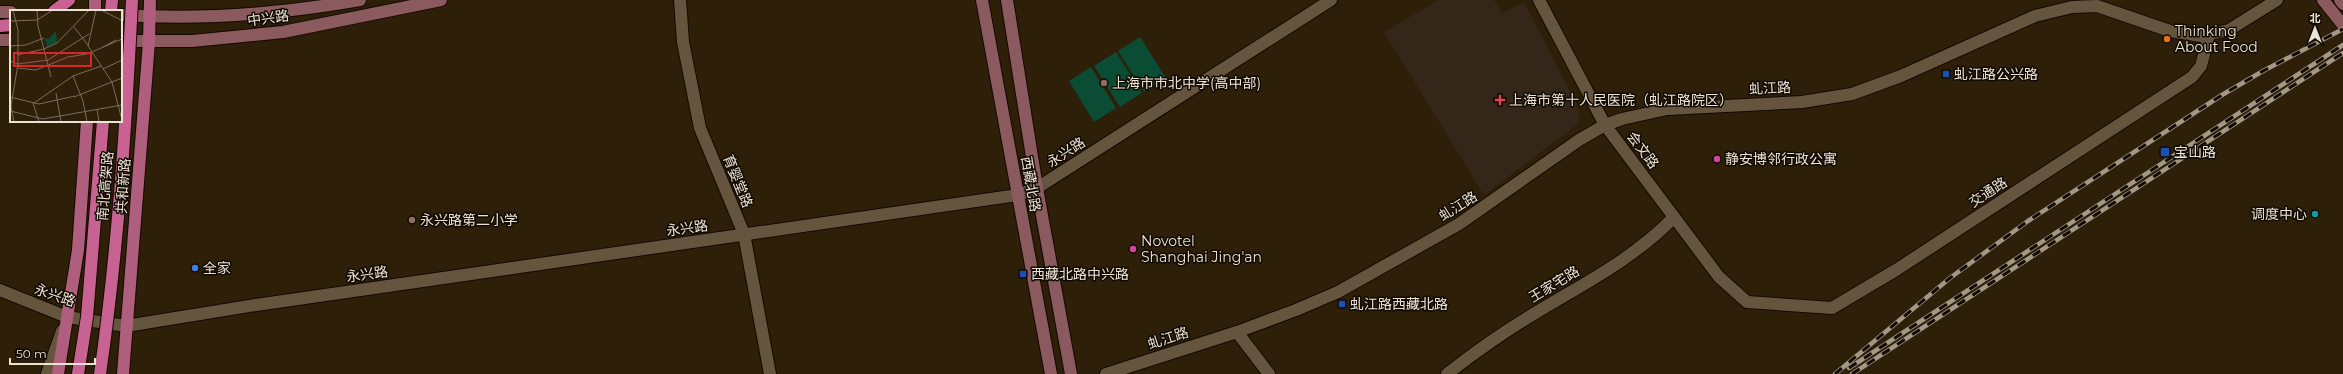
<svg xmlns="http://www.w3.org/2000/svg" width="2343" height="374" viewBox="0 0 2343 374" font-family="Montserrat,'Noto Sans SC',sans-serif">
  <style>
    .medical { fill: #35261a }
    .green { fill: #0b4c34 }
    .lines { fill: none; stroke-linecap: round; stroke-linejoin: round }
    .minor-casing { stroke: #160800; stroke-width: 14 }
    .tertiary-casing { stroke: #160800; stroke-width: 14 }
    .secondary-casing { stroke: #160800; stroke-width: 14 }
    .primary-casing { stroke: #160800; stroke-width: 14 }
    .trunk-casing { stroke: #160800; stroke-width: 14 }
    .minor { stroke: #66553e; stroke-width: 12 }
    .tertiary { stroke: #66553e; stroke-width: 12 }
    .secondary { stroke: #8b5a5e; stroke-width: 12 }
    .primary { stroke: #af5f7d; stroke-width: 12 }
    .trunk { stroke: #c86292; stroke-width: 12 }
    .rail-casing { stroke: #a39786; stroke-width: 4.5 }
    .rail { stroke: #110a03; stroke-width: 3; stroke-dasharray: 9; stroke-linecap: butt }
    .trunk-bridge-casing { stroke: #160800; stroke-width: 14; stroke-linecap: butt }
    .trunk-bridge { stroke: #c86292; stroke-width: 12 }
    .food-dot { fill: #e8710a; stroke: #110a03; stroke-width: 1.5 }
    .transit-dot { fill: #1a4fb4; stroke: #110a03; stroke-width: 1.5 }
    .education-dot { fill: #8d6e63; stroke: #110a03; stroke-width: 1.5 }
    .health-dot { fill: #e0444e; stroke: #110a03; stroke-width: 1.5 }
    .hotel-dot { fill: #d1479c; stroke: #110a03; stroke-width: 1.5 }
    .culture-dot { fill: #0f9aa8; stroke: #110a03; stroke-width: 1.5 }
    .shop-dot { fill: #3f7fe0; stroke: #110a03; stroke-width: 1.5 }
    .labels { text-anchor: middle; stroke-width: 3; stroke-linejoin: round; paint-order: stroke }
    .street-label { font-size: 14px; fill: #ede3d5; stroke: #110a03 }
    .poi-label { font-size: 14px; fill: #ede3d5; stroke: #110a03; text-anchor: start }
    .inset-road { fill: none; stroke: #7a6d5b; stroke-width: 1 }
    .view { fill: #d62828; fill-opacity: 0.15; stroke: #d62828; stroke-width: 2 }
    .inset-edge { fill: none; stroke: #ede3d5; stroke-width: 2 }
  </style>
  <rect width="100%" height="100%" fill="#2e1f09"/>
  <polygon class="medical" points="1439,0 1494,0 1502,13 1524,2 1580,111 1578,124 1484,195 1384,32"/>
  <g class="green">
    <polygon points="1140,37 1166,78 1144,92 1118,51"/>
    <polygon points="1116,52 1142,93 1120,107 1094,66"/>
    <polygon points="1091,67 1116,108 1094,122 1069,81"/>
  </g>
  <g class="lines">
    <defs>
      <g id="minor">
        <polyline points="680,0 683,42 700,128 744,234 770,374"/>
        <polyline points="1539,0 1605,125 1719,277 1747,302 1832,308 1896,270 2192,77 2201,66 2209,35"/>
        <polyline points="1237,332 1269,374"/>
        <polyline points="47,374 62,331"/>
        <path d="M1447,374C1474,353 1502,333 1532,315C1581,285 1634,259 1674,217"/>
      </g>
      <g id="tertiary">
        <polyline points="0,290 67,317 126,326 256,305 1018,195 1037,188 1331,0"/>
        <polyline points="1106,374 1237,332 1296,310 1338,292 1459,224 1579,140 1605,125 1622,119 1667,109 1802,102 1852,94 1901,76 2035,16 2072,7 2097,6 2170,31 2201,36 2229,30 2277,0"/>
      </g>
      <g id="secondary">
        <polyline points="982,0 1051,374"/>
        <polyline points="1007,0 1037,188 1071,374"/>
        <polyline points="2323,0 2343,25"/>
        <polyline points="2340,0 2343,4"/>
        <polyline points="0,12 11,12"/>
        <path d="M121,15C201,20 281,14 360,0"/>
        <polyline points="0,40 11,40"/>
        <polyline points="121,41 192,41 283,32 441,0"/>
      </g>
      <g id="primary">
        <polyline points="95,11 95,0"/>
        <polyline points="58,374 78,250 87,121"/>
        <polyline points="123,374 149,42 150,0"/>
      </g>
      <g id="trunk">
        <polyline points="54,11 69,0"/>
        <polyline points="111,11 112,0"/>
        <polyline points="0,26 11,25"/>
      </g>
    </defs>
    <use href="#minor" class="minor-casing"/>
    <use href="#tertiary" class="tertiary-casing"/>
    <use href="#secondary" class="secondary-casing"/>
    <use href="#primary" class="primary-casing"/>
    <use href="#trunk" class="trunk-casing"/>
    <use href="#minor" class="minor"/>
    <use href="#tertiary" class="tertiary"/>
    <use href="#secondary" class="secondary"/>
    <use href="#primary" class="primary"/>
    <use href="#trunk" class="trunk"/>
    <defs>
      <g id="rail">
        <polyline points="1849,368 2343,45"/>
        <polyline points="1835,374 1950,278 2028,221 2222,95 2263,71 2343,29"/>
        <polyline points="1852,374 2343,53"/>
      </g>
    </defs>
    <use href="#rail" class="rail-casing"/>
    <use href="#rail" class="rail"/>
    <defs>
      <g id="trunk-bridge">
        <polyline points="78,374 87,317 103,121"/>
        <path d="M100,374C118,250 126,125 132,0"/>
      </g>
    </defs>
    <use href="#trunk-bridge" class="trunk-bridge-casing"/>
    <use href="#trunk-bridge" class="trunk-bridge"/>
  </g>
  <circle class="food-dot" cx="2167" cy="39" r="4"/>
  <g class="transit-dot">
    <rect x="1942" y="70" width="8" height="8" rx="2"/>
    <rect x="2160" y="147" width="10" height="10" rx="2"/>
    <rect x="1019" y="270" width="8" height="8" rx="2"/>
    <rect x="1338" y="300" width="8" height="8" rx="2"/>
  </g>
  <g class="education-dot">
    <circle cx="1104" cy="83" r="4"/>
    <circle cx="412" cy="220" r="4"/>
  </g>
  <path class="health-dot" d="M1498 94h4v4h4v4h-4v4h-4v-4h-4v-4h4z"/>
  <g class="hotel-dot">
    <circle cx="1717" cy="159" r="4"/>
    <circle cx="1133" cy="249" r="4"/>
  </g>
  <circle class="culture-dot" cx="2315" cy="214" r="4"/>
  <circle class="shop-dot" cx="195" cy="268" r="4"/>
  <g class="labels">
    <g class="street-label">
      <text transform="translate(268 18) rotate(-8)" y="5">中兴路</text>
      <text transform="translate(1770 88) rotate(-3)" y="5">虬江路</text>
      <text transform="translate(1643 150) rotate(53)" y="5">会文路</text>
      <text transform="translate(1066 152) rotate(-33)" y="5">永兴路</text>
      <text transform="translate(738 181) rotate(68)" y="5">育婴堂路</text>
      <text transform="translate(1031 184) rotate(80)" y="5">西藏北路</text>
      <text transform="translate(105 186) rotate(-85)" y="5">南北高架路</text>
      <text transform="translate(123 186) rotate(-86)" y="5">共和新路</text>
      <text transform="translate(1988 192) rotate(-33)" y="5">交通路</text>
      <text transform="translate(1458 206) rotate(-32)" y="5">虬江路</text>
      <text transform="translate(687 228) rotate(-8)" y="5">永兴路</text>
      <text transform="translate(367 274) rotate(-8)" y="5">永兴路</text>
      <text transform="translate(1554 284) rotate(-31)" y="5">王家宅路</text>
      <text transform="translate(55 295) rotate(19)" y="5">永兴路</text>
      <text transform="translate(1168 338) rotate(-18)" y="5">虬江路</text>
    </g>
    <g class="poi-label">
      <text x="2175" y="36">Thinking<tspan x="2175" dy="16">About Food</tspan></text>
      <text x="1954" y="79">虬江路公兴路</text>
      <text x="1112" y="88">上海市市北中学(高中部)</text>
      <text x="1509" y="105">上海市第十人民医院（虬江路院区）</text>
      <text x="2174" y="157">宝山路</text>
      <text x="1725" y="164">静安博邻行政公寓</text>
      <text x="2307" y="219" text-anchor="end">调度中心</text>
      <text x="420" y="225">永兴路第二小学</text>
      <text x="1141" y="246">Novotel<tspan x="1141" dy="16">Shanghai Jing'an</tspan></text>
      <text x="203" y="273">全家</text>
      <text x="1031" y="279">西藏北路中兴路</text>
      <text x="1350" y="309">虬江路西藏北路</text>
    </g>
  </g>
  <g transform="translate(10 10)">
    <rect width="112" height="112" fill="#2e1f09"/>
    <path d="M46,21L47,32L37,37L35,28L38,29Z" fill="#0b4c34"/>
    <path class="inset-road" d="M3,0L8,20V54L1,96L4,112M27,0L28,16L41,67M86,0L78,36L102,72L112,110M91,0L111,10M112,1V16M0,11L27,10L43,0M64,17L78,35M0,36L16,35L34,28M93,37L106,30M7,45L34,39L47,33L79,0M0,51L8,54L38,50L79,24M8,58L26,60L58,47L77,44L112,29M93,59L112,50M63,66L73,91L77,112M46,83L51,112M0,87L29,94L65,86M64,87L112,68M23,93L29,112M24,93L63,66L91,56M87,99L89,112M0,101L33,109L112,95"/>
    <path class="view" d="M4,43H81V56H4Z"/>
    <rect width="112" height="112" class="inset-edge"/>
  </g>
  <g transform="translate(2315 28)" stroke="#110a03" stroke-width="3" paint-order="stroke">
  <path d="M0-3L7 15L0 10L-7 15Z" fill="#ede3d5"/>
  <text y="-6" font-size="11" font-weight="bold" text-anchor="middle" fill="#ede3d5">北</text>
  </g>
  <path d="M10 358v6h85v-6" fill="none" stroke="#ede3d5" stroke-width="2"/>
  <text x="16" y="358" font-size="12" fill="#ede3d5" stroke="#110a03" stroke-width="3" paint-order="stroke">50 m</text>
</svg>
